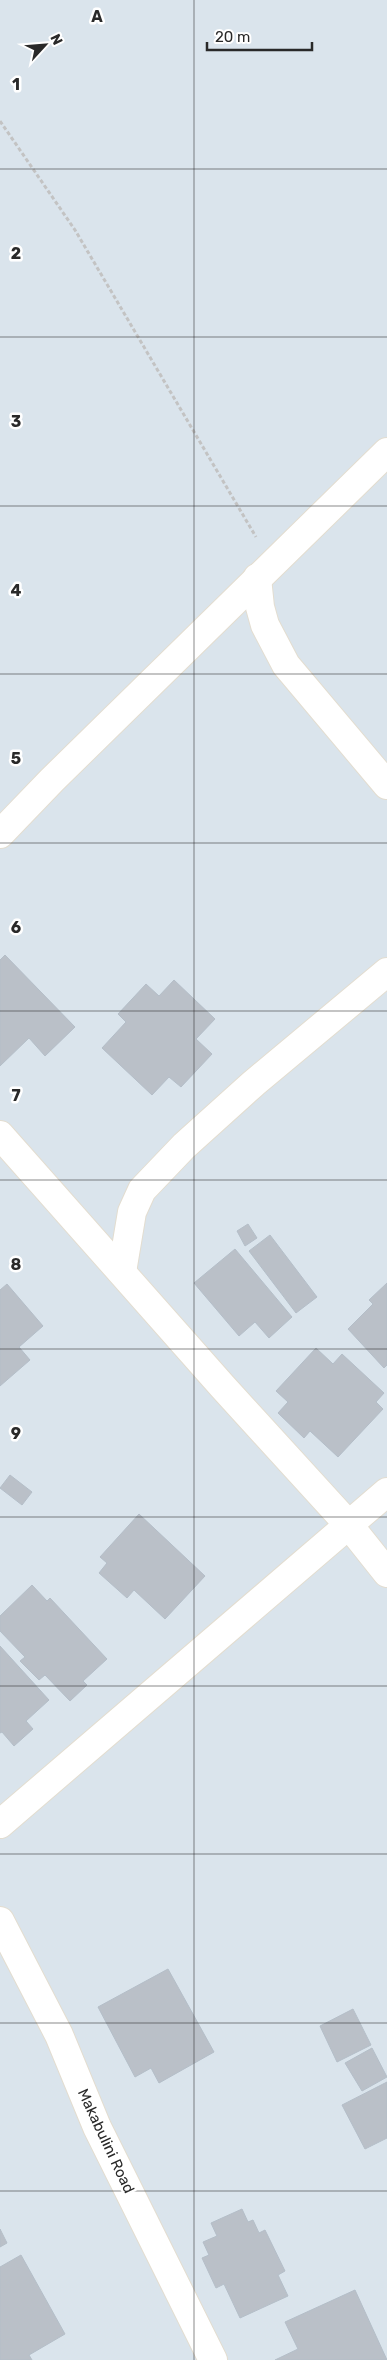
<svg xmlns="http://www.w3.org/2000/svg" width="387" height="2360" viewBox="0 0 387 2360" font-family="Rubik,sans-serif">
  <style>
    .building { fill: #bac0c8; stroke: #b4bec8 }
    .lines { fill: none; stroke-linecap: round; stroke-linejoin: round }
    .street-casing { stroke: #e3ddd0; stroke-width: 30 }
    .path { stroke: #c3c3c3; stroke-width: 3; stroke-dasharray: 4 2.5; stroke-linecap: butt }
    .street { stroke: #fff; stroke-width: 28 }
    .grid { fill: none; stroke: #292929; stroke-width: 1; stroke-opacity: 0.55 }
    .labels { text-anchor: middle; stroke-width: 5; stroke-linejoin: round; paint-order: stroke }
    .street-label { font-size: 15px; fill: #292929; stroke: #fff }
    .grid-label { font-size: 16px; text-anchor: middle; font-weight: bold; fill: #292929; stroke: #fff; stroke-width: 5; stroke-linejoin: round; paint-order: stroke }
  </style>
  <rect width="100%" height="100%" fill="#dae4ec"/>
  <g class="building">
    <polygon points="5,955 75,1027 45,1056 29,1038 0,1066 0,960"/>
    <polygon points="174,980 215,1019 196,1039 212,1054 181,1087 169,1077 152,1095 102,1048 126,1022 118,1014 146,984 159,996"/>
    <polygon points="248,1224 257,1238 245,1246 237,1231"/>
    <polygon points="270,1235 317,1297 296,1313 249,1251"/>
    <polygon points="235,1249 292,1317 269,1338 255,1322 239,1336 194,1283"/>
    <polygon points="387,1283 387,1365 384,1368 348,1329 373,1304 369,1300"/>
    <polygon points="7,1284 43,1326 19,1347 30,1360 0,1386 0,1290"/>
    <polygon points="316,1348 333,1364 342,1354 384,1393 376,1402 383,1409 338,1457 310,1431 304,1438 278,1413 288,1402 276,1391"/>
    <polygon points="10,1475 32,1492 22,1505 0,1488"/>
    <polygon points="139,1514 205,1576 165,1619 134,1590 127,1598 99,1573 107,1563 100,1557"/>
    <polygon points="32,1585 47,1601 50,1598 107,1659 83,1681 87,1685 70,1701 45,1675 39,1680 20,1661 25,1657 0,1631 0,1616"/>
    <polygon points="0,1646 49,1700 26,1721 33,1729 14,1746 2,1732 0,1733"/>
    <polygon points="168,1969 214,2052 159,2083 151,2068 135,2077 98,2007"/>
    <polygon points="353,2009 371,2045 337,2062 320,2026"/>
    <polygon points="372,2048 387,2077 362,2091 345,2063"/>
    <polygon points="387,2082 387,2138 365,2149 342,2105"/>
    <polygon points="242,2209 248,2222 253,2220 259,2233 265,2230 285,2271 278,2275 288,2296 240,2318 224,2284 216,2288 202,2258 209,2255 203,2242 217,2236 211,2223"/>
    <polygon points="0,2229 7,2243 0,2247"/>
    <polygon points="21,2255 65,2334 29,2355 32,2360 0,2360 0,2267"/>
    <polygon points="355,2290 387,2360 275,2360 298,2349 285,2322"/>
  </g>
  <g class="lines">
    <defs>
      <g id="street">
        <polyline points="257,578 260,607 265,625 286,665 387,785"/>
        <polyline points="0,834 52,780 387,452"/>
        <polyline points="0,1135 223,1387 348,1524 387,1573"/>
        <polyline points="122,1272 132,1212 142,1190 184,1146 254,1083 387,972"/>
        <polyline points="0,1824 387,1492"/>
        <polyline points="0,1921 59,2035 97,2127 213,2360"/>
      </g>
    </defs>
    <use href="#street" class="street-casing"/>
    <polyline class="path" points="0,121 75,230 256,537"/>
    <use href="#street" class="street"/>
  </g>
  <path class="grid" d="M194,0V2360M0,169H387M0,337H387M0,506H387M0,674H387M0,843H387M0,1011H387M0,1180H387M0,1349H387M0,1517H387M0,1686H387M0,1854H387M0,2023H387M0,2191H387"/>
  <g class="labels">
    <g class="street-label">
      <text transform="translate(106 2141) rotate(65)" y="5">Makabulini Road</text>
    </g>
  </g>
  <g class="grid-label">
    <text x="97" y="22">A</text>
    <text x="16" y="90">1</text>
    <text x="16" y="259">2</text>
    <text x="16" y="427">3</text>
    <text x="16" y="596">4</text>
    <text x="16" y="764">5</text>
    <text x="16" y="933">6</text>
    <text x="16" y="1101">7</text>
    <text x="16" y="1270">8</text>
    <text x="16" y="1439">9</text>
  </g>
  <g transform="translate(45 45) rotate(64)" stroke="#ffffff" stroke-width="4" paint-order="stroke">
  <path d="M0-4L9 19L0 12L-9 19Z" fill="#292929"/>
  <text y="-8" font-size="14" font-weight="bold" text-anchor="middle" fill="#292929">N</text>
  </g>
  <path d="M207 42v8h105v-8" fill="none" stroke="#292929" stroke-width="2.5"/>
  <text x="215" y="42" font-size="15" fill="#292929" stroke="#ffffff" stroke-width="4" paint-order="stroke">20 m</text>
</svg>
